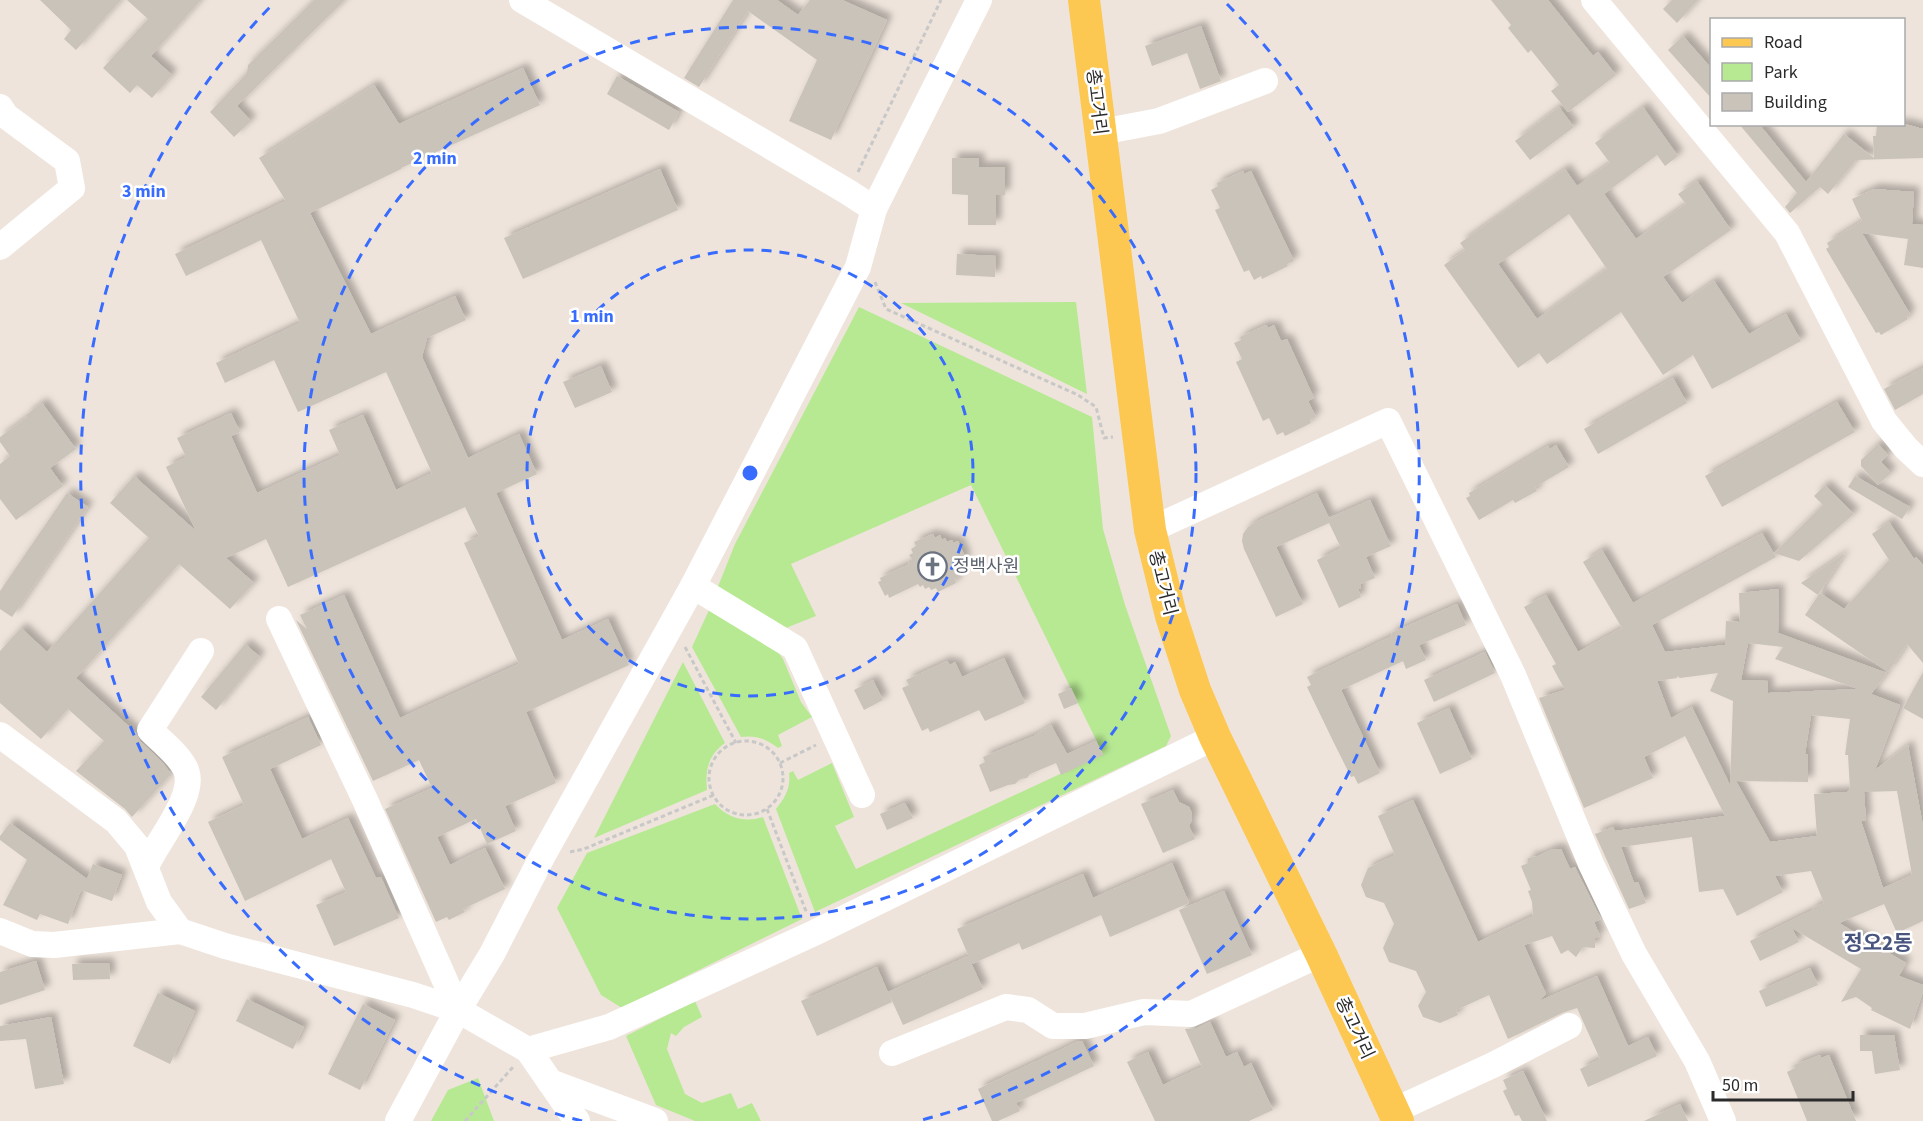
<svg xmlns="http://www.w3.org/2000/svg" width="1923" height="1121" viewBox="0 0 1923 1121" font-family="'Source Sans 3','Noto Sans KR',sans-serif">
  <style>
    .green { fill: #b7e993 }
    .building { fill: #c9c3ba; fill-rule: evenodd; filter: url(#shadow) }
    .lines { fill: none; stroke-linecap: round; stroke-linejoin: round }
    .path { stroke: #c8c8c8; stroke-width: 3; stroke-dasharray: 4.5 3; stroke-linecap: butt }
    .minor { stroke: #fff; stroke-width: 26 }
    .major { stroke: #fdc851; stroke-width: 32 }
    .ring { fill: none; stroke: #376cff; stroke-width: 3; stroke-dasharray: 10 8 }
    .labels { text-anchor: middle; stroke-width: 5; stroke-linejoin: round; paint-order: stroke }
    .street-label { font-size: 18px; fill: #2b2b2b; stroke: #fff }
    .worship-label { font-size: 18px; fill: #5b616d; stroke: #fff; text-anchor: start }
    .quarter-label { font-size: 21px; font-weight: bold; fill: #47557f; stroke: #fff }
    .centre { fill: #376cff; stroke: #fff; stroke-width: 3 }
    .ring-label { font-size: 18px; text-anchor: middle; font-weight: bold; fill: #376cff; stroke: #fff; stroke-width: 5; stroke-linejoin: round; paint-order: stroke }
  </style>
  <defs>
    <filter id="shadow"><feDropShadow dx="5.5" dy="-5.5" stdDeviation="3" flood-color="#0004"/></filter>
  </defs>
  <rect width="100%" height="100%" fill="#eee4db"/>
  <g class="green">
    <polygon points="1076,302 1087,394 901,303 1075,302"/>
    <path d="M859,307L1092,417L1103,529L1125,605L1171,736L1166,746L815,912L776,809C785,798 791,788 789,773L793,771L798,780L832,763L854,817L835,826L856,869L1103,754L971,485L791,564L816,616L786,628L717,589L735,544Z"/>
    <path d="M709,610L776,649L783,659L801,702L812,717L778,735L782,746L778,748C766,739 756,735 741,737L692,647Z"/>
    <path d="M683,662L725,743C708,755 705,771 707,790L594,838Z"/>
    <path d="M715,804C728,818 744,823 763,817L802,919L622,1008L601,995L557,908L587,853Z"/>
    <polygon points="695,1001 702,1017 684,1027 676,1036 671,1033 667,1049 685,1094 702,1103 731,1093 738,1109 752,1103 761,1121 695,1121 656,1105 626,1036"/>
    <polygon points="478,1078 494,1121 431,1121 448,1090"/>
  </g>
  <g class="building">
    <polygon points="40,0 121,0 76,50 64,39 71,30"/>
    <polygon points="127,0 201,0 151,56 172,75 152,98 137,85 130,93 103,68 148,19"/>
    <polygon points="314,0 345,0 237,106 251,121 234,137 210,112 247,73 248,65"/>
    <polygon points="733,0 777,0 798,15 810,0 842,0 887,20 831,140 789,121 817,60 748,11 699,87 684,78"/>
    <polygon points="1491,0 1548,0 1593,56 1598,52 1616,75 1568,112 1551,91 1559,85 1531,50 1528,53 1508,28 1511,25"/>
    <polygon points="1672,0 1698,0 1677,23 1663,9"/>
    <polygon points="1201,26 1221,81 1200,89 1187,53 1152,66 1145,46"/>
    <polygon points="1683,36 1712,69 1712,99 1668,50"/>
    <polygon points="523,68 540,105 401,168 401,169 310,213 371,334 455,296 466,320 427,338 422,357 468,458 519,434 537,474 496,493 562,640 608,619 629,665 526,712 556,783 505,806 516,831 487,844 476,819 437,837 450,865 485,848 505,889 463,909 465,912 449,920 447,917 436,922 385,809 432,788 419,760 373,781 296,620 307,629 300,615 344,595 400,718 519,664 464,543 479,536 465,507 288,587 266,539 226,558 254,583 230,609 179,564 76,678 135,732 140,741 163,763 171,774 132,817 125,809 76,771 104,741 68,709 41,739 0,703 0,651 21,628 47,652 149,538 110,503 134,476 196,531 166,467 186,457 177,438 231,413 240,432 231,436 257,493 340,455 329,430 363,415 396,490 432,473 386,372 298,412 274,360 225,383 216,363 300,323 261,240 186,276 175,254 286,201 259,158 374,85 399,124"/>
    <polygon points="617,76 679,112 669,130 607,94"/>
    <polygon points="1559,107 1574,127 1530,160 1515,141"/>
    <path d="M1643,107L1678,156L1665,166L1657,155L1604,194L1636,239L1686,204L1678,194L1697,181L1731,230L1663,277L1682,303L1714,281L1749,334L1786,314L1801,341L1712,389L1693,355L1663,375L1621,312L1547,364L1539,353L1518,368L1444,265L1465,250L1460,243L1565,169L1577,186L1610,163L1595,143ZM1569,214L1607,269L1537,319L1498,264Z"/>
    <polygon points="1739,124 1759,124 1806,182 1844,134 1874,158 1873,136 1876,136 1877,124 1905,124 1923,129 1923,158 1856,160 1828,194 1820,187 1790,213 1785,207 1797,193"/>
    <polygon points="952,158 979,158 979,167 1005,167 1005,195 996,195 996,225 968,225 968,195 952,194"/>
    <polygon points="660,169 678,210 523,279 504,238"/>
    <polygon points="1243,171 1244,174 1251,171 1294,261 1287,264 1288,266 1262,279 1261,276 1254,280 1249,270 1244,272 1215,210 1220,208 1211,190 1218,186 1217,183"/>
    <polygon points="1874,189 1914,192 1912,224 1923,225 1923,268 1904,265 1908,239 1862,233 1910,314 1906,316 1908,319 1881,335 1879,332 1876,333 1826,249 1829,247 1827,243 1862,221 1852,199"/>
    <polygon points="957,254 996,256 995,277 956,275"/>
    <polygon points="1266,325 1268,328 1274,325 1281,341 1287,339 1314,398 1308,401 1316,417 1310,420 1311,423 1285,436 1283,432 1277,435 1269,418 1263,421 1236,362 1242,359 1234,343 1241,340 1240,337"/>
    <polygon points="601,366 612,392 575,408 563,382"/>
    <polygon points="1923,368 1923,394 1895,410 1884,389"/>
    <polygon points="1673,378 1687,403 1598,454 1584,429"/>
    <polygon points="1837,402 1855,432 1722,507 1705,476"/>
    <polygon points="42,403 76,449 50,468 63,486 16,520 0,499 0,464 10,456 0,442 0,437 27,417 26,415"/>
    <polygon points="1878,444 1888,455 1881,462 1891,473 1878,485 1861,466 1861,460"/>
    <polygon points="1556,445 1569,467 1535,487 1537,491 1515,503 1513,500 1479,520 1466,498 1470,496 1469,493 1548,446 1550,449"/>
    <polygon points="1855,476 1910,507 1902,519 1848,487"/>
    <polygon points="1825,485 1854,514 1799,561 1774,553 1823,505 1814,496"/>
    <polygon points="67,493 88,507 12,617 0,609 0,591"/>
    <polygon points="1317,493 1329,518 1370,500 1391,546 1366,557 1375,578 1360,584 1361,588 1358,589 1361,597 1339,608 1317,560 1341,548 1329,523 1276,547 1303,604 1276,617 1244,549 1242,541 1243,534 1248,527 1256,522"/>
    <polygon points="1889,522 1914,559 1916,557 1923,565 1923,663 1907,644 1888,672 1805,615 1820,593 1844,609 1889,560 1872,534"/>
    <path d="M1762,533L1776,557L1652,625L1665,652L1725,645L1726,621L1740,622L1739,593L1779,589L1778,633L1887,673L1871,694L1900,705L1875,770L1908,745L1923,826V921L1897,933L1884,904L1839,923L1906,963L1899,976L1923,985V992L1910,1029L1871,1010L1872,1008L1856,997L1841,1002L1861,969L1792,928L1799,942L1760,961L1750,941L1813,910L1812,908L1824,903L1811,871L1775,876L1783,892L1737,916L1723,889L1699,892L1692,837L1621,847L1634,883L1638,882L1646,903L1629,909L1595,834L1613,827L1615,831L1725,816L1685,736L1644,757L1653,778L1584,808L1539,698L1565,690L1552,666L1556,664L1524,607L1546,595L1578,652L1622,628L1583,562L1602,550L1633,603ZM1748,643L1783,647L1775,659L1858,689L1768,693V681L1741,680ZM1718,673L1710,691L1733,701L1730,785L1692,707L1671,718L1657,681L1677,678V676L1680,678ZM1811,715L1850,719L1845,755H1848L1850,789L1847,792L1814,794L1817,836L1770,842L1736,781L1808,782V754H1805ZM1897,791L1912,875L1883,888L1861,821H1866L1864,792Z"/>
    <polygon points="933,534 935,538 940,535 942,540 945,538 947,542 952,540 953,543 958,541 966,559 962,562 964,565 959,567 962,572 957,573 959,577 955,579 956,583 938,592 936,588 931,590 929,587 925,589 923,585 920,587 918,584 889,598 888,594 885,596 878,582 881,581 880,578 909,564 908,561 912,559 909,555 913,553 911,549 916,546 914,542"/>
    <polygon points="1845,553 1818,595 1801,583"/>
    <polygon points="1457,604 1466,625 1419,645 1426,660 1406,669 1403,661 1341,690 1380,773 1358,784 1354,776 1351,777 1333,741 1307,687 1311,685 1307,677 1392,636 1391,633"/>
    <polygon points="245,644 260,657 216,710 201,697"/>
    <polygon points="1485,652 1495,673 1434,702 1424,680"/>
    <polygon points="1004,658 1025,703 985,721 979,710 930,732 928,728 922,731 902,688 909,685 906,680 947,661 950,665 955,662 962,677"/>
    <polygon points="1923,672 1923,719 1903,708"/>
    <polygon points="873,680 883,700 864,710 854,690"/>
    <polygon points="1071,688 1078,703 1064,709 1058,694"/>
    <polygon points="1449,708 1472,759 1440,774 1417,723"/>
    <polygon points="308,717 321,745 270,769 302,839 348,818 376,878 381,877 399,918 334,946 316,905 346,892 331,859 245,901 208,822 244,805 222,757"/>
    <polygon points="1051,725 1067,754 1096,741 1103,755 1061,775 1056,763 1030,774 1027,778 1020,779 1015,784 1008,785 990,792 979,765 985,762 983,757 1034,736"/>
    <polygon points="1173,790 1179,802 1189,807 1192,813 1192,820 1189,826 1195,839 1163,853 1141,804"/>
    <polygon points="1413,800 1478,942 1533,916 1532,902 1528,891 1531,890 1521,866 1528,863 1528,858 1538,856 1553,849 1561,849 1570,869 1575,867 1601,919 1594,922 1600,936 1595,938 1595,948 1583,947 1576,957 1568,950 1561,954 1552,936 1524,945 1546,994 1539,1001 1597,976 1628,1046 1648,1037 1657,1056 1588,1087 1580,1069 1600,1059 1577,1008 1562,1013 1508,1039 1489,995 1456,1010 1458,1015 1440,1023 1423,1017 1418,1006 1426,992 1416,971 1389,962 1383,948 1394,924 1384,903 1366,897 1361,885 1368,868 1395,855 1378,816"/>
    <polygon points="905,803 913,818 887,830 880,814"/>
    <polygon points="10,823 87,879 93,864 122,875 112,901 81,890 68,924 40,914 37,920 3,905 27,860 0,840 0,836"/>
    <polygon points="1172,863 1189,903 1110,937 1101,915 1022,950 1019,943 972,964 957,929 1083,874 1093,898"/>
    <polygon points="1224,891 1252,955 1207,974 1179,910"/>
    <polygon points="968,956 983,989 903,1025 888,992"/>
    <polygon points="36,961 45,990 0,1005 0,972"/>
    <polygon points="109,963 110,979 73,980 72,964"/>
    <polygon points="877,967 892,1002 817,1036 801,1001"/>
    <polygon points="1810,968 1818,985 1766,1007 1759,991"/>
    <polygon points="158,993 195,1011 170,1064 133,1046"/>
    <polygon points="247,999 304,1027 293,1049 236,1021"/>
    <polygon points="363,1004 395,1020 360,1090 328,1074"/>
    <polygon points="51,1017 64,1084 35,1089 26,1039 0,1041 0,1026"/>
    <polygon points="1210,1022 1226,1057 1237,1052 1244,1067 1251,1063 1273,1110 1249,1121 1155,1121 1127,1062 1148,1052 1163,1085 1202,1067 1185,1029 1197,1028"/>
    <polygon points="1860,1035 1894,1035 1900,1070 1875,1074 1872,1051 1860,1051"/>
    <polygon points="1079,1041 1082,1041 1094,1066 1016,1103 1020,1111 998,1121 992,1121 978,1089"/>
    <polygon points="1820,1055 1821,1058 1829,1055 1856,1121 1807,1121 1787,1072 1795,1068 1794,1065"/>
    <polygon points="1523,1071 1547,1121 1522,1121 1519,1115 1515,1116 1503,1091 1507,1089 1503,1080"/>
    <polygon points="1680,1104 1688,1121 1644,1121"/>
  </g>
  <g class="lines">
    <g class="path">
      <polyline points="858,172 941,0"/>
      <polyline points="875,282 886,309 1078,395 1096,407 1104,438 1113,437"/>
      <polyline points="685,647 736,743"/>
      <circle cx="746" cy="778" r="37"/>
      <polyline points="780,763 816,745"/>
      <polyline points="767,809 807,914"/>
      <polyline points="570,852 584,849 714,795"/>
      <polyline points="465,1121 513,1067"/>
    </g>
    <g class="minor">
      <polyline points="522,0 848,192 874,209"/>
      <polyline points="1594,0 1787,233 1884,421 1906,448 1923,464"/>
      <polyline points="0,107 6,116 67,161 72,188 0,247"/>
      <polyline points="1101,132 1159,121 1265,81"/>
      <polyline points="1150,530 1388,421 1513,675 1591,864 1634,954 1697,1061 1723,1121"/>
      <polyline points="693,586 795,648 862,795"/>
      <polyline points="279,619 365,800 458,1010"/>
      <polyline points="0,735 116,821 137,846 159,902 180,931 225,946 413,995 458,1010 528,1050 577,1121"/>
      <path d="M146,867C156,842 199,794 185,768C178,754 161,741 150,730L201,651"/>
      <polyline points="0,931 32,944 54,945 180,931"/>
      <polyline points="528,1050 609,1027 814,933 1215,737"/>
      <polyline points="892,1053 1006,1007 1028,1010 1053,1026 1085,1026 1144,1012 1191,1014 1321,954"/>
      <polyline points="550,1082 655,1121"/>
      <polyline points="1393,1111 1493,1065 1569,1026"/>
      <polyline points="398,1121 458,1010 492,954 542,857 693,586 858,267 874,209 979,0"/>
    </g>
    <polyline class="major" points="1084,0 1150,530 1171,616 1195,690 1215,737 1321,954 1398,1121"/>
  </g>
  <g class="ring">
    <circle cx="750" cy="473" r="223"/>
    <circle cx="750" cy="473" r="446"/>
    <path d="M582 1121A669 669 0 0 1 273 4M1227 4A669 669 0 0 1 918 1121"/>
  </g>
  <defs>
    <symbol id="church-ring" viewBox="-11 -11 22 22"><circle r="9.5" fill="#fff" stroke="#6b7280" stroke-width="1.5"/><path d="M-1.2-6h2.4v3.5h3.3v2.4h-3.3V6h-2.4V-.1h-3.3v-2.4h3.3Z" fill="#6b7280"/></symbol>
  </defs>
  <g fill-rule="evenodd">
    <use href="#church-ring" x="916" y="550" width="33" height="33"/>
  </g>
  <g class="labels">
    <g class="street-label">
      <text transform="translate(1097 102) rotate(83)" y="6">총고거리</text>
      <text transform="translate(1163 583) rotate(76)" y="6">총고거리</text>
      <text transform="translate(1355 1028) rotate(65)" y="6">총고거리</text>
    </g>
    <g class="worship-label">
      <text x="953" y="572">정백사원</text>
    </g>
    <g class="quarter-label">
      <text x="1878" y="950">정오2동</text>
    </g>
  </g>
  <circle cx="750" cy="473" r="9" class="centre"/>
  <g class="ring-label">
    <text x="435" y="164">2 min</text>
    <text x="144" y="197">3 min</text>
    <text x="592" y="322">1 min</text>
  </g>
  <rect x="1710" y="18" width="195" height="108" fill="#ffffff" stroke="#aaaaaa" stroke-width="1.5"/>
  <rect x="1722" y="38" width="30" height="9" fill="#fdc851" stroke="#aaaaaa" stroke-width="1.5"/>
  <text x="1764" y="48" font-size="18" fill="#2b2b2b">Road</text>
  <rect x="1722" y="63" width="30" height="18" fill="#b7e993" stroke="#aaaaaa" stroke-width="1.5"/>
  <text x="1764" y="78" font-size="18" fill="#2b2b2b">Park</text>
  <rect x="1722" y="93" width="30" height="18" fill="#c9c3ba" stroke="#aaaaaa" stroke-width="1.5"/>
  <text x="1764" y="108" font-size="18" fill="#2b2b2b">Building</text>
  <path d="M1713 1091v9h140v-9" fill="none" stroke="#2b2b2b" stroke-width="3"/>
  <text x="1722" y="1091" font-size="18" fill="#2b2b2b" stroke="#ffffff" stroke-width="4.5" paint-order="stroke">50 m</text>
</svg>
